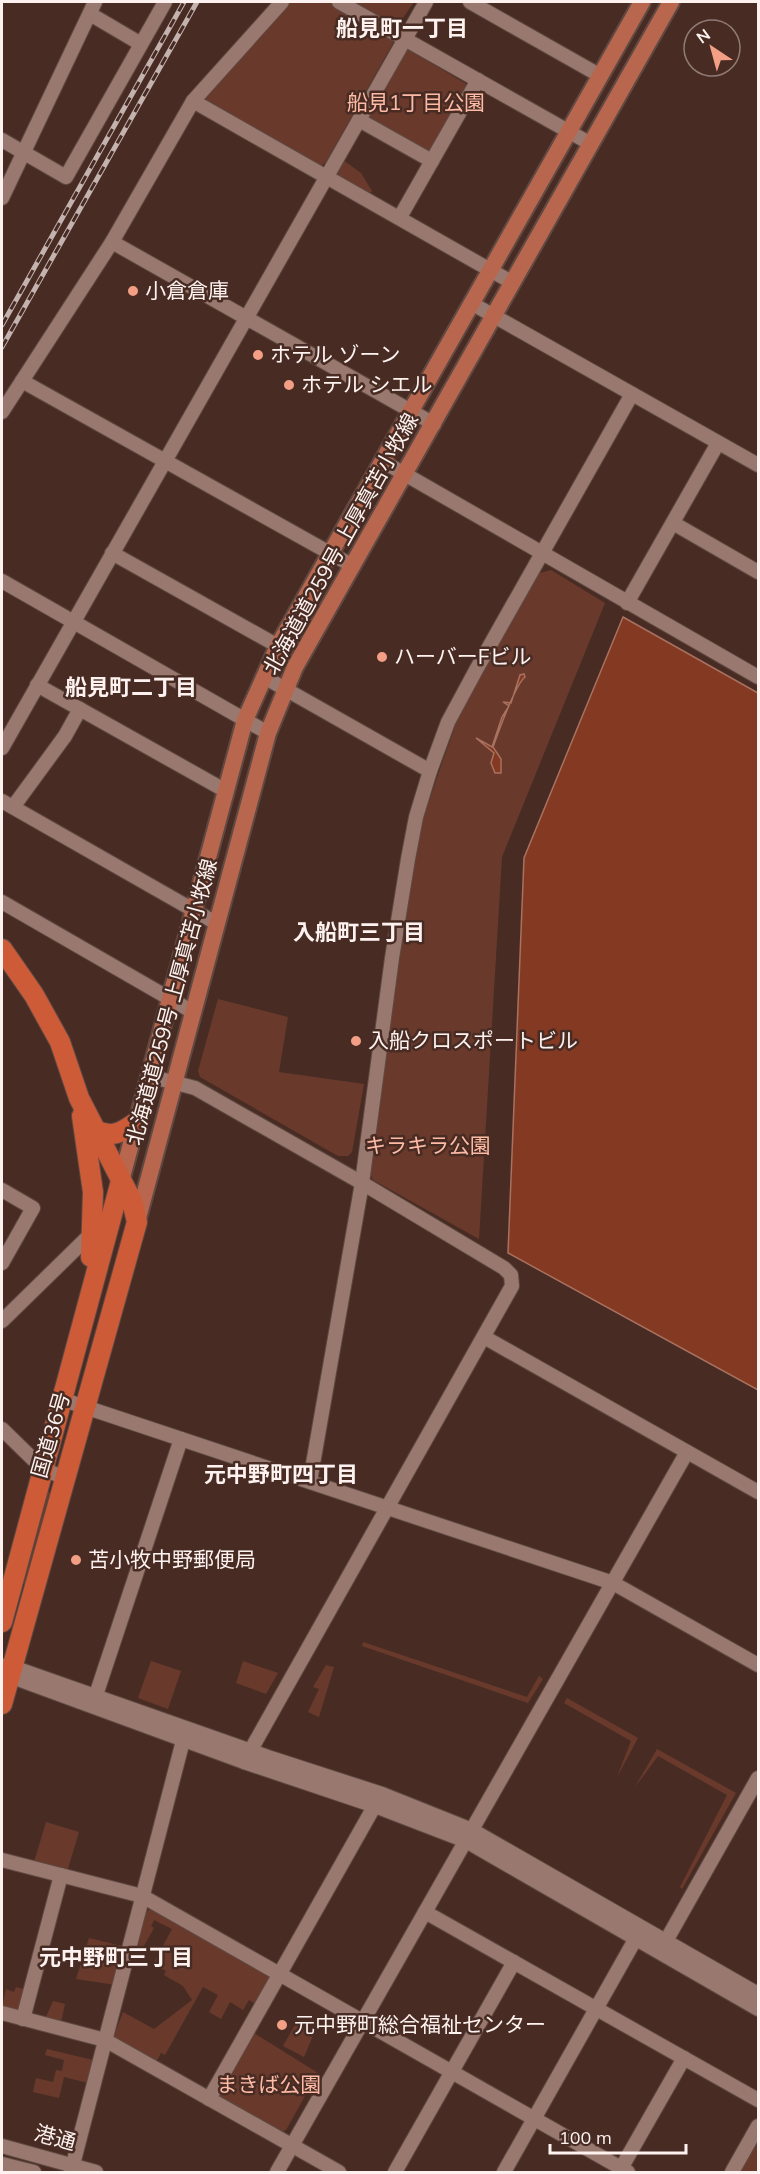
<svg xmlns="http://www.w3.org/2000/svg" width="760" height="2174" viewBox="0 0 760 2174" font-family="Mulish,'Noto Sans JP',sans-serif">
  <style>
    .green { fill: #693a2c }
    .water { fill: #843a22; stroke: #a87160; stroke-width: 1.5 }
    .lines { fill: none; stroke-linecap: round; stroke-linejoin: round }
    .minor-casing { stroke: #5f4942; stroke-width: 16 }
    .major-casing { stroke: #5f4942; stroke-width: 20 }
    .highway-casing { stroke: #5f4942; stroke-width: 22 }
    .minor { stroke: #99796f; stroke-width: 14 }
    .major { stroke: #b8674e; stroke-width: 16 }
    .highway { stroke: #cd5b38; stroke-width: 20 }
    .rail-casing { stroke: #c3b2ae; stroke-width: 5 }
    .rail { stroke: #482c24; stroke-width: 3; stroke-dasharray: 9; stroke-linecap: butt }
    .poi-dot { fill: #f39f85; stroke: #482c24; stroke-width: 2 }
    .labels { text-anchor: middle; stroke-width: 5; stroke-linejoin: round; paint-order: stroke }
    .park-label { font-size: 21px; fill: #fdbaa5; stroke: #482c24 }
    .poi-label { font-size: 21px; fill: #fdf2ef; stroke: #482c24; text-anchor: start }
    .street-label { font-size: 21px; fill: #fdf2ef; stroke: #482c24 }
    .neighbourhood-label { font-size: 22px; font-weight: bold; fill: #fdf2ef; stroke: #482c24 }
  </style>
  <rect width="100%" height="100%" fill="#482c24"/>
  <g class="green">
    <polygon points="288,2 329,2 393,40 393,43 326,162 321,166 209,105 206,99 208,92"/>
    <polygon points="351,2 414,2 398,25 393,25"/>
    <polygon points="406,50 409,50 468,85 430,155 364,118"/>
    <polygon points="343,160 361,173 372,191 370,193 338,176 336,173"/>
    <polygon points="551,570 605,603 502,857 479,1239 373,1180 368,1170 414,859 423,818 455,726 480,675 536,574"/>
    <polygon points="218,999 288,1017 279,1072 364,1084 352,1152 348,1156 338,1156 200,1077 198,1071"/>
    <polygon points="48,1492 51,1493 26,1583 21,1585 38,1517"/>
    <polygon points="363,1642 527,1697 539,1676 543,1679 528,1703 362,1646"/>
    <polygon points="151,1661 181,1671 168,1709 138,1698"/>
    <polygon points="243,1661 278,1673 266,1694 236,1683"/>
    <polygon points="326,1665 334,1667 319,1717 308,1712 319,1689 313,1687"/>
    <polygon points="567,1698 638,1738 617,1777 631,1741 564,1703"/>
    <polygon points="657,1749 736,1793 682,1889 680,1887 727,1795 658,1756 635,1787"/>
    <polygon points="46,1822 79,1832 67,1872 34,1862"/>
    <polygon points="150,1909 268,1975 270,1980 256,2004 249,2000 243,2010 230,2002 221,2019 209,2012 218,1995 203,1987 165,2055 161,2053 156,2062 113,2038 123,2012 154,2029 192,2000 183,1986 164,1975 166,1971 153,1964 172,1929 154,1920 151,1926 154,1928 136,1960 133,1958 145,1913"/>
    <polygon points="89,1938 126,1947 116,1985 76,1979"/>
    <polygon points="16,1987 27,1990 21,2009 16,2012 2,2007 6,1989 14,1992"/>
    <polygon points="53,2001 65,2004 61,2022 45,2019"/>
    <polygon points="297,2021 315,2031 304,2057 283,2046"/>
    <polygon points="254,2033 318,2073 286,2130 280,2133 215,2097"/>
    <polygon points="47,2049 93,2060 88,2083 64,2077 59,2098 33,2092 36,2078 53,2082 56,2070 62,2071 64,2060 45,2055"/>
    <polygon points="758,2136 758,2172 738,2172"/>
  </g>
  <g class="water">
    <polygon points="623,617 758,693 758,1390 508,1253 524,858"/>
    <path d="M524,674L525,677C515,685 498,733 493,747L501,759V773H495L491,763L494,753L476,738L492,747L502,717L509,706L503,702L511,703L520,675Z"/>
  </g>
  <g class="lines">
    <defs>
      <g id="minor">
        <polyline points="339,2 591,144"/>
        <polyline points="470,2 599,75"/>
        <polyline points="90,14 141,44"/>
        <polyline points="193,101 513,283"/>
        <polyline points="359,120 432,161"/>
        <polyline points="2,140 66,177 165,2"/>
        <polyline points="2,198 95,2"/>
        <polyline points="400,217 478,80"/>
        <polyline points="112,242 434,424"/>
        <polyline points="471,303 758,465"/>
        <polyline points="22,381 353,566"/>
        <polyline points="2,412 112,242 193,101 282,2"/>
        <polyline points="382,461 758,677"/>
        <polyline points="673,523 758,572"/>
        <polyline points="112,553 278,646"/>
        <polyline points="2,581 268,733"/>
        <polyline points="627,603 718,443"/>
        <polyline points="264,677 430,771"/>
        <polyline points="37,685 226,791"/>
        <polyline points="2,748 426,2"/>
        <polyline points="2,801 216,923"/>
        <polyline points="13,807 65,736 80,709"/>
        <polyline points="2,902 193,1012"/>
        <polyline points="149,1076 195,1088 362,1183 504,1268 511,1275 512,1286 244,1762"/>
        <polyline points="2,1190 33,1208 2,1263"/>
        <polyline points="2,1321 92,1233"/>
        <polyline points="484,1337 758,1492"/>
        <polyline points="61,1399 613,1583 758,1665"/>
        <polyline points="2,1429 42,1468 64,1478"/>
        <polyline points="310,1481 362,1183 392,958 408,859 416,817 430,771 448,722 476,670 632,394"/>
        <polyline points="7,1665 271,1758 382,1794 472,1830 758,1994"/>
        <polyline points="4,1674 244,1762 375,1806 466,1841 758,2009"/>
        <polyline points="96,1695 181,1439"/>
        <polyline points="2,1860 142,1896 628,2172"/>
        <polyline points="425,1912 758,2100"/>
        <polyline points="662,1948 758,1778"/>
        <polyline points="2,2013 105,2040 339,2172"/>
        <polyline points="23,2019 61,1875"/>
        <polyline points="209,2099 379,1798"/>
        <polyline points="2,2146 96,2172"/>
        <polyline points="2,2164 34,2172"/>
        <polyline points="71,2172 185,1733"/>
        <polyline points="277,2172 687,1452"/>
        <polyline points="395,2172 514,1962"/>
        <polyline points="504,2172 640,1931"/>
        <polyline points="619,2172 684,2058"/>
        <polyline points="732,2172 758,2126"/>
      </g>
      <g id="major">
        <polyline points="121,1181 245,720 278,646 642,2"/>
        <polyline points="137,1222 268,733 295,667 671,2"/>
      </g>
      <g id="highway">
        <polyline points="2,949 34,995 60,1042 79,1098 132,1201 137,1222 2,1704"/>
        <polyline points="82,1116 93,1192 91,1257"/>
        <path d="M95,1130C113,1139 122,1132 138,1121"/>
        <polyline points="2,1622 121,1181"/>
      </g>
    </defs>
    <use href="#minor" class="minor-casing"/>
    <use href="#major" class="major-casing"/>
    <use href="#highway" class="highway-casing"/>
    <use href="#minor" class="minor"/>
    <use href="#major" class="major"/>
    <use href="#highway" class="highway"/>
    <defs>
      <g id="rail">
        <polyline points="2,325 184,2"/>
        <polyline points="2,347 197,2"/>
      </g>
    </defs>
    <use href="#rail" class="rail-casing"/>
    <use href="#rail" class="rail"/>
  </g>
  <g class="poi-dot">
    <circle cx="133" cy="291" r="6"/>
    <circle cx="258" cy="355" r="6"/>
    <circle cx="289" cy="385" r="6"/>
    <circle cx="382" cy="657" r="6"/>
    <circle cx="356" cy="1041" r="6"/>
    <circle cx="76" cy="1560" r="6"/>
    <circle cx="282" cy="2025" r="6"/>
  </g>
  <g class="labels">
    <g class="park-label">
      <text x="416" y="110">船見1丁目公園</text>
      <text x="428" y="1153">キラキラ公園</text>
      <text x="269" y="2092">まきば公園</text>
    </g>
    <g class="poi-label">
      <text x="145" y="298">小倉倉庫</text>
      <text x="270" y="362">ホテル ゾーン</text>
      <text x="301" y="392">ホテル シエル</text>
      <text x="394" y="664">ハーバーFビル</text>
      <text x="368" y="1048">入船クロスポートビル</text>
      <text x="88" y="1567">苫小牧中野郵便局</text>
      <text x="294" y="2032">元中野町総合福祉センター</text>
    </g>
    <g class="street-label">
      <text transform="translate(341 544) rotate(-61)" y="7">北海道道259号 上厚真苫小牧線</text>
      <text transform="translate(172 1002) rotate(-75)" y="7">北海道道259号 上厚真苫小牧線</text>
      <text transform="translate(51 1435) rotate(-74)" y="7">国道36号</text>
      <text transform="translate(55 2138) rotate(15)" y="7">港通</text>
    </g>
    <g class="neighbourhood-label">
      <text x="402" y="36">船見町一丁目</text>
      <text x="131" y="695">船見町二丁目</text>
      <text x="359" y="940">入船町三丁目</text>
      <text x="281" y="1482">元中野町四丁目</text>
      <text x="116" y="1965">元中野町三丁目</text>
    </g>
  </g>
  <rect width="760" height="2174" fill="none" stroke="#fdf2ef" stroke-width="6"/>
  <g transform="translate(712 48) rotate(324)"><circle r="28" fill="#482c24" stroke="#907b75" stroke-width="1.5"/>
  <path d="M0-4.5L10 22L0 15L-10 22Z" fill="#f39f85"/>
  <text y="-9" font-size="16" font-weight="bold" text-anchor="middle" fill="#fdf2ef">N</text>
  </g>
  <path d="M550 2144v9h136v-9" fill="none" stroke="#fdf2ef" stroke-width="3"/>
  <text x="559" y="2144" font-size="18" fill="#fdf2ef" stroke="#482c24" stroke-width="4.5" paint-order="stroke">100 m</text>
</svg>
